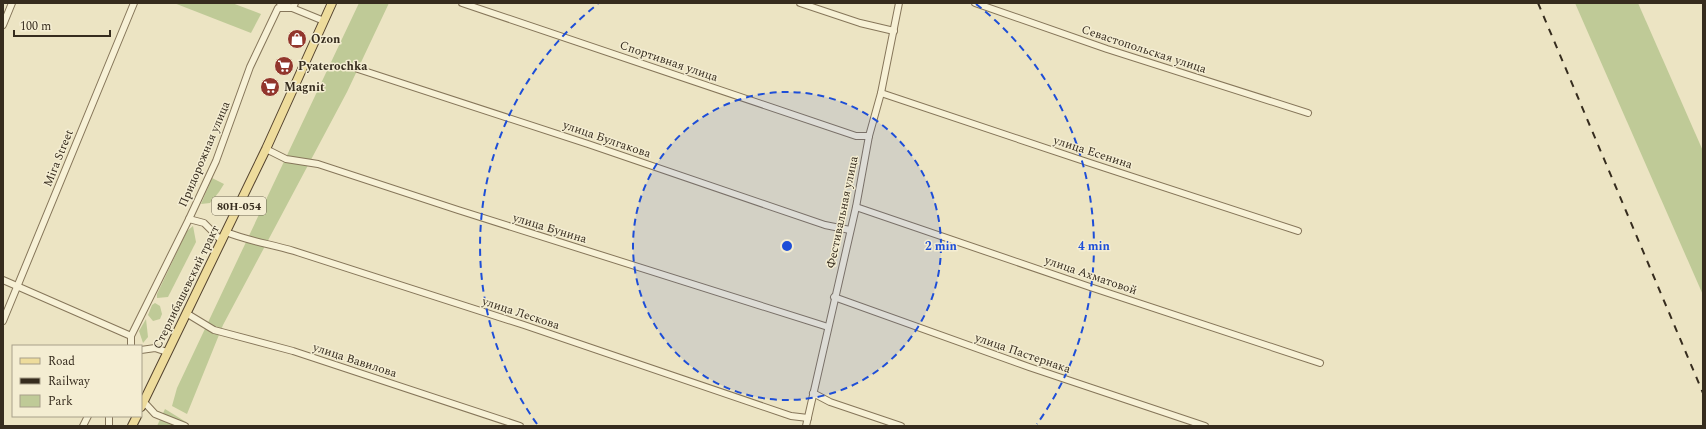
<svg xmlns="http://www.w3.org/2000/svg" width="1706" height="429" viewBox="0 0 1706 429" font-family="Spectral,serif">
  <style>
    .green { fill: #bfca97 }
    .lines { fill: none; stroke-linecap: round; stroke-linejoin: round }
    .minor-casing { stroke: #86765a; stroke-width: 8 }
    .major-casing { stroke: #54432f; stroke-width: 10 }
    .minor { stroke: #f7f1d6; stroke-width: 6 }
    .major { stroke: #eedc9c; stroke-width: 8 }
    .rail { stroke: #362c1e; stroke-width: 2; stroke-dasharray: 7 7; stroke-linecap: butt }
    .ring { fill: none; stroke: #1d4ed8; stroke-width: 2; stroke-dasharray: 7 5 }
    .labels { text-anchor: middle; stroke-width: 3; stroke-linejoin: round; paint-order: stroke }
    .shield { fill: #f4edd2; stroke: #6f6654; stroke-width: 1 }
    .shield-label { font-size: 11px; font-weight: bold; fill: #362c1e }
    .poi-label { font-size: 12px; font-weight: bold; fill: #362c1e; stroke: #f4edd2; text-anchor: start }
    .street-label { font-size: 12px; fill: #362c1e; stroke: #f4edd2 }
    .centre { fill: #1d4ed8; stroke: #f4edd2; stroke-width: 2 }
    .ring-label { font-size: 12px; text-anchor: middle; font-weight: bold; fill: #1d4ed8; stroke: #f4edd2; stroke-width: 3; stroke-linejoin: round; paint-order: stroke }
  </style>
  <rect width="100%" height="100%" fill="#ece4c3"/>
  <g class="green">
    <polygon points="174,3 232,3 261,14 251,33"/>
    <polygon points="359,3 389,3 347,92 223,325 187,414 172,406 177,388"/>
    <polygon points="1575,3 1638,3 1703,151 1703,295"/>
    <polygon points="212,178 224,184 219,192 210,203 201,204"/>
    <polygon points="193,226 196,242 168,297 157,298 157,294 187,231"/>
    <polygon points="155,303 160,306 162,314 160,319 153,321 148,315 152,305"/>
    <polygon points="146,319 148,337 143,343 139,331"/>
    <polygon points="165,409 186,422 184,426 157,426"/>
  </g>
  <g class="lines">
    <defs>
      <g id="minor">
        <polyline points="280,3 324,21"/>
        <polyline points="462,3 856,136 869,136"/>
        <polyline points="800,3 860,23 894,31"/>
        <polyline points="975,3 1107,49 1308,113"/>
        <polyline points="3,25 12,3"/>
        <polyline points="358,69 588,144 825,225 850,230"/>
        <polyline points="881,93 1084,161 1298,231"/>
        <polyline points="266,149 286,159 318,164 458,210 828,327"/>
        <polyline points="856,207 1090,287 1320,363"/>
        <polyline points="189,219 204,223 222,241"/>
        <path d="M226,232C248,241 271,244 294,251L524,325L791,416L808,418"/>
        <polyline points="3,280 131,336"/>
        <polyline points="834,297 1029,367 1205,426"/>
        <polyline points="186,313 214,330 293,351 520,426"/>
        <polyline points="3,321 134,3"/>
        <polyline points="131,346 131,336 189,219 216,161 250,67 278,8 293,8 295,3"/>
        <polyline points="141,350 155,348 167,352"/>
        <polyline points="813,393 830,402 901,426"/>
        <polyline points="144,402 155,414 185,426"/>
        <polyline points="109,416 109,426"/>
        <polyline points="83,426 88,416"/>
        <polyline points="806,426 856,207 869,136 881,93 899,3"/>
      </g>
      <g id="major">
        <polyline points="141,407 266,149 332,3"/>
        <polyline points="132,426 137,416"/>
      </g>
    </defs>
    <use href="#minor" class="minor-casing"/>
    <use href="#major" class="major-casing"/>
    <use href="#minor" class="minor"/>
    <use href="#major" class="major"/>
    <polyline class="rail" points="1538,3 1703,393"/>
  </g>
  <circle cx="787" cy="246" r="154" fill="#1d4ed8" fill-opacity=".12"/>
  <g class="ring">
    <circle cx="787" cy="246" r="154"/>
    <path d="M537 424A307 307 0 0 1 598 4M976 4A307 307 0 0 1 1037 424"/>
  </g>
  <defs>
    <symbol id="shop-disc" viewBox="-11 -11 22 22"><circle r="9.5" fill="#92362d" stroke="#f4edd2"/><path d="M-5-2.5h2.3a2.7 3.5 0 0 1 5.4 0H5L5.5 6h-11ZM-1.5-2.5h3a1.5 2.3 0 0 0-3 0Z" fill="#fff"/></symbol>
    <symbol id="supermarket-disc" viewBox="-11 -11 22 22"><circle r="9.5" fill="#92362d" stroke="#f4edd2"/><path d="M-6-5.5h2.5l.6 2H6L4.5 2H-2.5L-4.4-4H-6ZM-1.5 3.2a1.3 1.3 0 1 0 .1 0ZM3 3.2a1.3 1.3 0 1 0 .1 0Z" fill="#fff"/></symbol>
  </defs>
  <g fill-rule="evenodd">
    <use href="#shop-disc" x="286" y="28" width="22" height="22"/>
    <use href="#supermarket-disc" x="273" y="55" width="22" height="22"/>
    <use href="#supermarket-disc" x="259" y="76" width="22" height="22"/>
  </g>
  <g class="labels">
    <rect class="shield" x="212" y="197" width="54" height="18" rx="3"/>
    <g class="shield-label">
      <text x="239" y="210">80Н-054</text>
    </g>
    <g class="poi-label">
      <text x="311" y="43">Ozon</text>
      <text x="298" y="70">Pyaterochka</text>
      <text x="284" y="91">Magnit</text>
    </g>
    <g class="street-label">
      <text transform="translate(1144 49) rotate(18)" y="4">Севастопольская улица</text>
      <text transform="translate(669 61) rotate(19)" y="4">Спортивная улица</text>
      <text transform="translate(607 139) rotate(19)" y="4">улица Булгакова</text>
      <text transform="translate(1093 152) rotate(18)" y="4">улица Есенина</text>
      <text transform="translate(204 154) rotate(-67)" y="4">Придорожная улица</text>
      <text transform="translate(58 158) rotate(-68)" y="4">Mira Street</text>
      <text transform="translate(842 212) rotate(-78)" y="4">Фестивальная улица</text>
      <text transform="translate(550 228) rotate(17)" y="4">улица Бунина</text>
      <text transform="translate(1091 275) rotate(19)" y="4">улица Ахматовой</text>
      <text transform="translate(186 287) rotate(-64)" y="4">Стерлибашевский тракт</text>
      <text transform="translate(521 313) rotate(18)" y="4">улица Лескова</text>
      <text transform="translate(1023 353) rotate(19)" y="4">улица Пастернака</text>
      <text transform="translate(355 360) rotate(18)" y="4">улица Вавилова</text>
    </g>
  </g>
  <circle cx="787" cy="246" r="6" class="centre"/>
  <g class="ring-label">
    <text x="941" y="250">2 min</text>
    <text x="1094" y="250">4 min</text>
  </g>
  <rect width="1706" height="429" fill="none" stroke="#362c1e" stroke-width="8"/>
  <rect x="12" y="345" width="130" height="72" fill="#f4edd2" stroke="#a8a08a"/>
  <rect x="20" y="358" width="20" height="6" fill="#eedc9c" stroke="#a8a08a"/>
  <text x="48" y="365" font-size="12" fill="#362c1e">Road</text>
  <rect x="20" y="378" width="20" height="6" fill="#362c1e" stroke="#a8a08a"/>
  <text x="48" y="385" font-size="12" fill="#362c1e">Railway</text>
  <rect x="20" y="395" width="20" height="12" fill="#bfca97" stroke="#a8a08a"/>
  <text x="48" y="405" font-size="12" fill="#362c1e">Park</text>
  <path d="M14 30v6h96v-6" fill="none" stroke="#362c1e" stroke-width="2"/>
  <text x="20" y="30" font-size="12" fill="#362c1e" stroke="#f4edd2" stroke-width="3" paint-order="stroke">100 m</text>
</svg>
